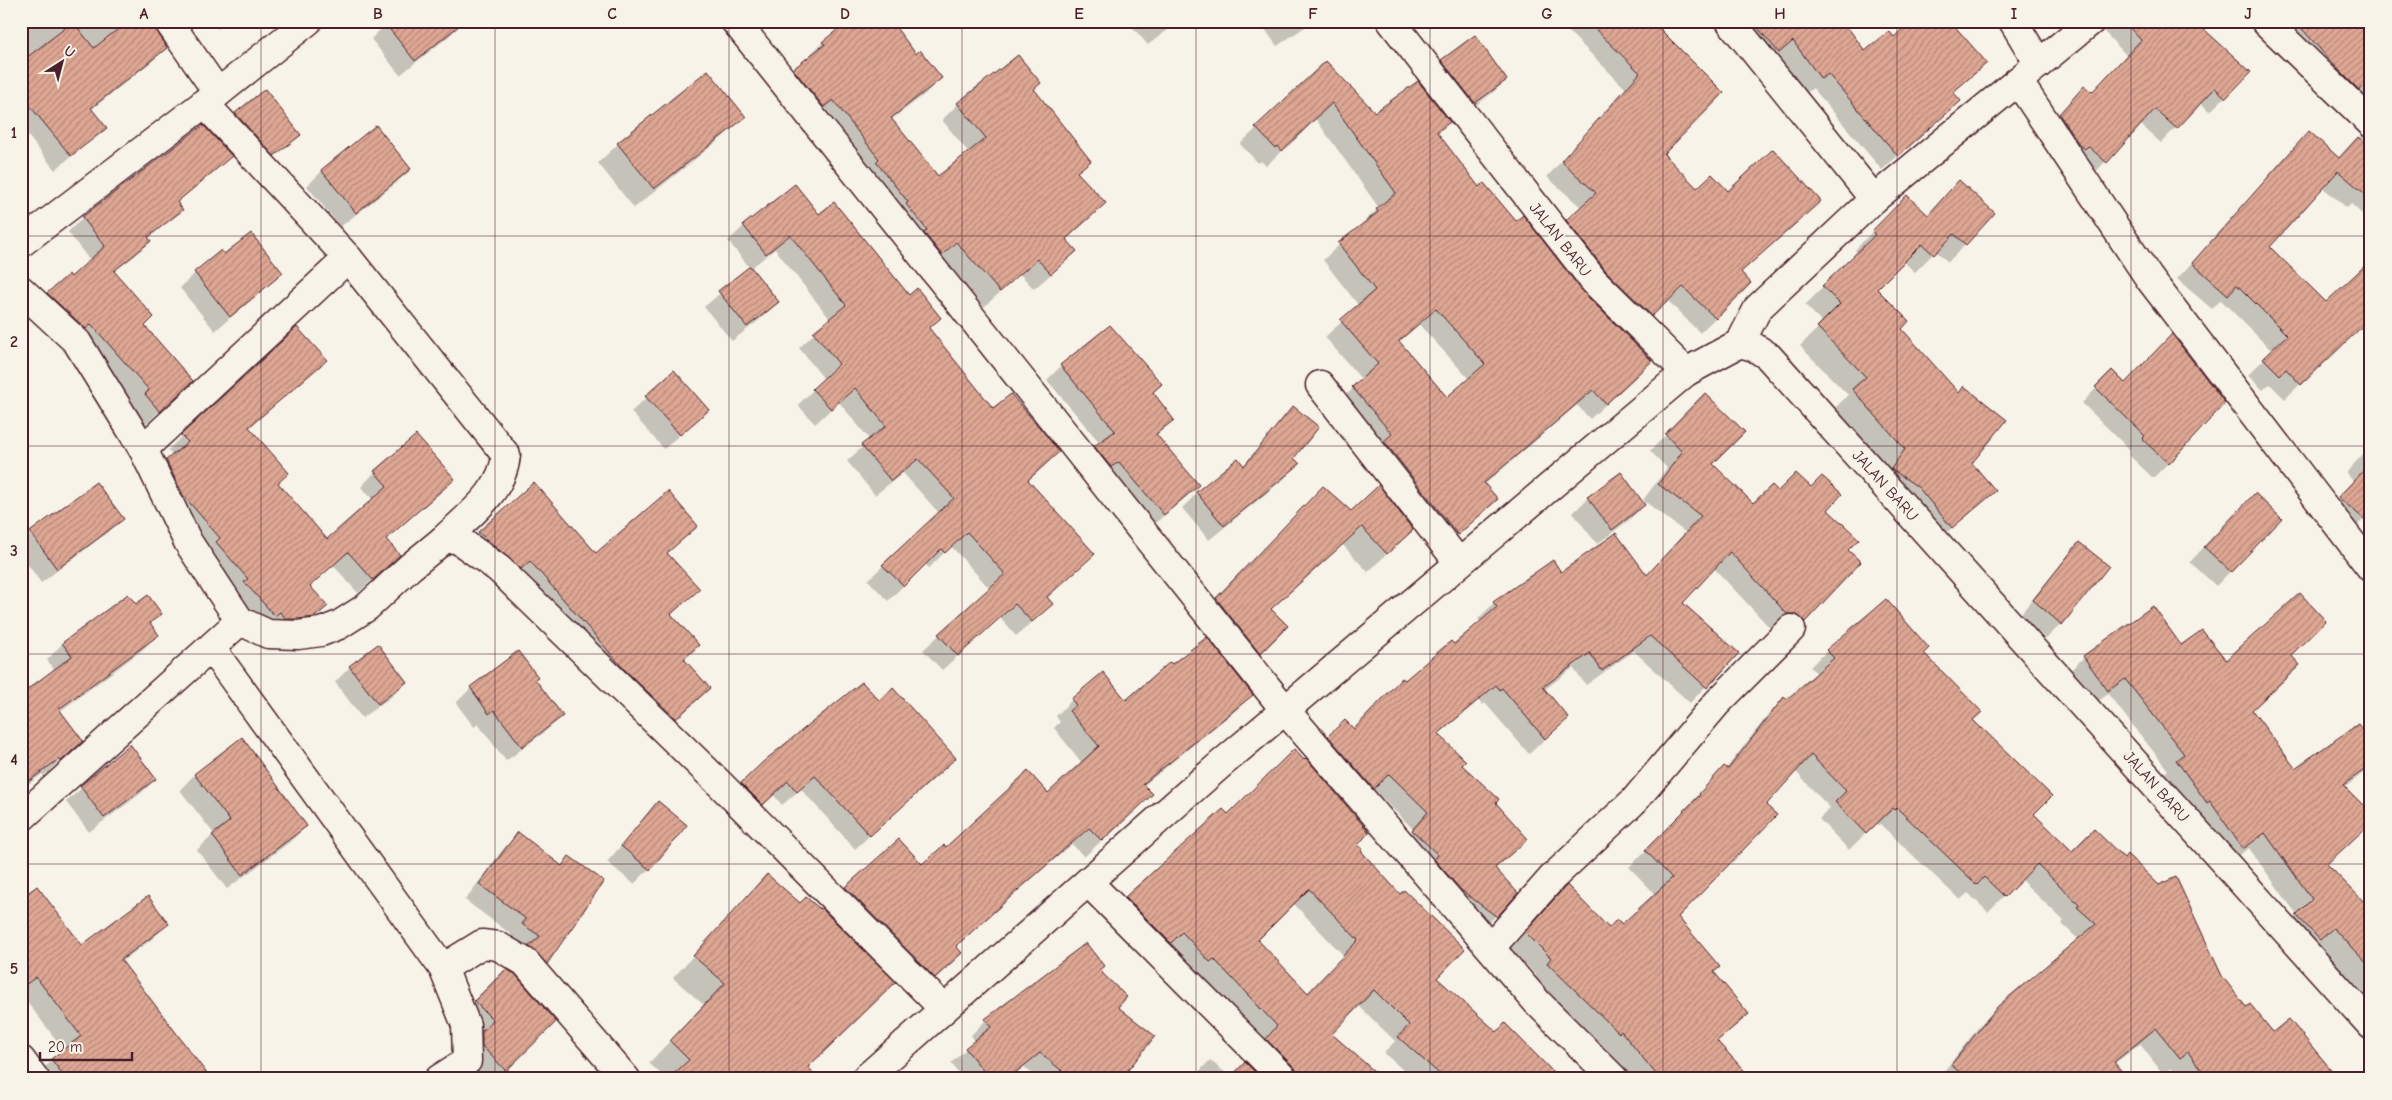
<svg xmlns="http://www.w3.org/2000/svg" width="2392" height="1100" viewBox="0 0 2392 1100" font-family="'Comic Neue',sans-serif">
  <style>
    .shadow { fill: #0003; fill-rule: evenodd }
    .building { fill: url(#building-hatch); stroke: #4a1f2b; fill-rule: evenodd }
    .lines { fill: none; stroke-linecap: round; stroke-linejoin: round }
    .minor-casing { stroke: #4a1f2b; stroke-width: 31 }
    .minor { stroke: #f7f3e8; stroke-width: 28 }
    .grid { fill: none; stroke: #4a1f2b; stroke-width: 1; stroke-opacity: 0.55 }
    .labels { text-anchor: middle; stroke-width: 4; stroke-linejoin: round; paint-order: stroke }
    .street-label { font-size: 16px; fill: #4a1f2b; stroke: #f7f3e8 }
    .neatline { fill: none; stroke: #4a1f2b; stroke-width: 2 }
    .grid-label { font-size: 16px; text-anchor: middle; font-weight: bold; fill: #4a1f2b }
  </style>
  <defs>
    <pattern id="building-hatch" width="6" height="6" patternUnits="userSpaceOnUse" patternTransform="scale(1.25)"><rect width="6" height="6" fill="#dea794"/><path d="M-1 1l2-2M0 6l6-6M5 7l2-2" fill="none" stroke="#b68779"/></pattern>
  </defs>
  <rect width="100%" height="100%" fill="#f7f3e8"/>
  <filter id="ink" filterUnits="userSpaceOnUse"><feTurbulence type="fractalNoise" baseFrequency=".02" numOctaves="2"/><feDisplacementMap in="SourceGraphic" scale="10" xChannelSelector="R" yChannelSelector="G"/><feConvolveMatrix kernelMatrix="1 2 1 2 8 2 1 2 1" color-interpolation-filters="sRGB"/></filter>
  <g filter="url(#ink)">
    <g class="shadow">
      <polygon points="21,21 152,21 166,47 151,62 91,110 105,128 55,170 21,127"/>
      <polygon points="212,21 228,21 218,29"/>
      <polygon points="389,21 464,21 449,36 400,75 371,39"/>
      <polygon points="1127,21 1179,21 1148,45"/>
      <polygon points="1259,21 1314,21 1277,46"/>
      <polygon points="1540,21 1549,21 1544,26"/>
      <polygon points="1558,21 1657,22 1654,25 1662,154 1697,189 1819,201 1740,273 1750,283 1700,333 1668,301 1636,330 1552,236 1582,208 1547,177 1626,89"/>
      <polygon points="1721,21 1842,21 1865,52 1893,38 1985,63 1953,93 1959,101 1882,170 1813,88 1806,93 1778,55 1764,67"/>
      <polygon points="2094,21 2207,21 2209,24 2203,30 2249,72 2210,112 2200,102 2161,143 2140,124 2091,177 2045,130 2070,102 2092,94 2127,56"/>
      <polygon points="2266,21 2371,21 2371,135"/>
      <polygon points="823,42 916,55 941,78 925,94 891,120 937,178 969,153 942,120 958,104 1033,90 1089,161 1077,173 1088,219 1065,240 1059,267 1034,289 1020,274 984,307 778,86"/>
      <polygon points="1442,61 1506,80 1491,94 1460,117 1427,76"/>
      <path d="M1326,63L1375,114L1448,122L1437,134L1479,188L1635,377L1590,419L1577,405L1484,485L1496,499L1441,550L1337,404L1362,380L1325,337L1359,306L1323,260L1379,208L1315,118L1266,166L1261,161L1258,163L1240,144ZM1419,324L1469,379L1447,398L1398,342Z"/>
      <polygon points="265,91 300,134 259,170 221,129"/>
      <polygon points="744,117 724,136 634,208 598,163 618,144"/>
      <polygon points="376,127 410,169 395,184 340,227 307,186 322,171"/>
      <polygon points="2309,133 2338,159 2361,136 2371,139 2371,222 2351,204 2347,208 2322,187 2269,247 2326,303 2371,314 2285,399 2270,384 2263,390 2248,375 2272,351 2221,300 2212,309 2177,279"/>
      <polygon points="231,156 176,203 181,209 148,239 150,241 135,256 113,272 144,326 176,396 144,426 131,410 135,406 75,338 33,309 48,294 90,261 68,232 82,218"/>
      <polygon points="1959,182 1966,244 1948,262 1936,251 1915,272 1903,261 1875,289 1900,329 1958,394 1964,388 1971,463 1994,490 1933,545 1874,488 1888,468 1835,408 1848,395 1800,346 1823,323 1805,305 1858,253 1855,250 1889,214 1927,216"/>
      <polygon points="795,185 819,216 908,297 939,318 929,329 992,410 1058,452 1027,481 1094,554 1046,598 1036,619 1016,636 1000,618 942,670 923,650 990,589 951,546 929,568 925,564 888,601 868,580 939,513 903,473 875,495 847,461 870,440 839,402 815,424 798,405 824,379 799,348 830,319 775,249 751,268 778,302 763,317 732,341 704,307 750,268 728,241 744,226"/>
      <polygon points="224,256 281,273 215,331 180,288 195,273"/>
      <polygon points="325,360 248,428 276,483 327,540 373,500 361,487 375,472 453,479 385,540 384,569 358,593 333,565 309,586 326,606 312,620 260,630 152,476 173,456 168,450 182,436"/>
      <polygon points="1061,366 1152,393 1172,420 1156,436 1198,485 1150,528 1081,461 1100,443 1047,380"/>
      <polygon points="674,372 707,410 664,449 631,412"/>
      <polygon points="2112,372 2168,463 2153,478 2128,454 2131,451 2082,403"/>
      <polygon points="1705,395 1712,464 1753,505 1778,493 1826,510 1847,551 1859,562 1788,637 1771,629 1714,568 1682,603 1737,653 1690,703 1634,651 1586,685 1573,668 1544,690 1568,718 1529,754 1485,703 1483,705 1479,700 1438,735 1460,765 1527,839 1494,869 1517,893 1480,932 1397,847 1413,829 1373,789 1358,804 1314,753 1345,722 1354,730 1405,682 1481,622 1478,619 1494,603 1553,562 1561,574 1646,577 1686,533 1643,500 1667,468 1650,451"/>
      <polygon points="1293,408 1292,458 1298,464 1284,479 1209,540 1182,508 1197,493 1243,466"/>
      <polygon points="2371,445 2371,512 2349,534 2325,512 2354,482 2346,473"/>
      <polygon points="96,484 122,519 107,533 41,583 21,555 21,542"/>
      <polygon points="1324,487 1393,548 1368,572 1343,545 1270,610 1287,626 1241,672 1198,618"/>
      <polygon points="1588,498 1644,505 1629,520 1597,544 1573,513"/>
      <polygon points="2240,509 2280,519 2216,586 2190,562"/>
      <polygon points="697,526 666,554 698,589 671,615 698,645 683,660 709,688 660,733 464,547 479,533 596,555"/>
      <polygon points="2080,544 2061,624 2046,639 2019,616 2065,559"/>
      <polygon points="135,606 161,614 150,625 157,635 141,651 59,712 81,741 44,776 42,774 21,790 21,696 55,671 47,660 63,643"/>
      <polygon points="378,646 406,682 391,697 362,718 335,682 350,667"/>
      <polygon points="2181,647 2226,662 2289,656 2251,710 2294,770 2371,744 2371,767 2344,788 2326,865 2371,911 2371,1000 2316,943 2304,955 2281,932 2297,915 2249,848 2227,864 2161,776 2168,770 2108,694 2092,706 2068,673 2084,657"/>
      <polygon points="1827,651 1922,653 1972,721 2032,814 2211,1079 2179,1079 2171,1068 2163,1074 2140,1044 2114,1064 2122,1079 1938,1079 1981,1024 1998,1007 2079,940 2062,924 2064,921 2020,879 1988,912 1968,893 1960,900 1880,824 1878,825 1876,823 1849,850 1819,819 1830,808 1795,771 1765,805 1676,917 1713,973 1748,1013 1717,1042 1745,1079 1631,1079 1604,1046 1602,1048 1531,980 1536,975 1510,949 1551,903 1609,930 1622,926 1656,895 1629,867 1685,812 1683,811 1708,784 1726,769 1768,715 1784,698 1787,701 1818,674 1810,667"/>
      <polygon points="518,653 534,680 561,715 547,730 506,761 478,724 474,727 456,703 471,688"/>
      <polygon points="1251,695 1235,711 1143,786 1135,810 1084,857 1072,844 999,908 955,947 944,969 917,993 829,904 899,840 922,866 946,849 1048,795 1082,763 1054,728 1060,722 1056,716 1072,700 1126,701"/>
      <polygon points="878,702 955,758 855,849 801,789 782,805 773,794 749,818 728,798 764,762"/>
      <polygon points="242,739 306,826 291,841 227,889 197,850 214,834 180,790 194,775"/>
      <polygon points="129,746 155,779 140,794 89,832 66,802"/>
      <polygon points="658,803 649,869 634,884 607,862"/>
      <path d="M1223,810L1228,816L1356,845L1435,978L1497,1033L1558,1079H1413L1384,1053L1395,1041L1358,1005L1330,1034L1373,1079H1275L1110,913ZM1293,903L1344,956L1307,995L1256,940Z"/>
      <polygon points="518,834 561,866 569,858 546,963 531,978 508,939 512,935 465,900 503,849"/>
      <polygon points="767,875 807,1067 818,1079 666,1079 649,1063 704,1005 673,978"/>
      <polygon points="21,900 82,947 168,924 152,939 121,962 209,1079 38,1079 35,1076 64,1050 21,994"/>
      <polygon points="1085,945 1116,1007 1119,1079 1038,1079 1024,1067 1010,1079 963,1079 951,1063 975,1041 971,1035 986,1020"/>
      <polygon points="507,971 554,1021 496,1079 470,1079 461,1069 453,1024"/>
      <polygon points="1210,1060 1233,1079 1192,1079"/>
      <polygon points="246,1072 251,1079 236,1079"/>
    </g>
    <g class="building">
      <polygon points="128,21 151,21 167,48 91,108 107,128 71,156 21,95 21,62 73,22 94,48"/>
      <polygon points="383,21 465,21 415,61"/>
      <polygon points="848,21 891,21 916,54 920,50 942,78 891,118 938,176 986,138 957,103 1018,55 1041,83 1034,89 1091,161 1077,172 1106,203 1066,239 1077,251 1051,274 1037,259 1000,292 956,242 942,255 924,233 927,230 906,204 908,202 876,162 879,159 833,100 824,107 793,69 825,44 822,42"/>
      <polygon points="1587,21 1652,21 1724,93 1664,154 1697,188 1712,174 1728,191 1773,149 1821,201 1741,272 1751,283 1716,319 1683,287 1652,316 1606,271 1566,220 1596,193 1561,161 1640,73"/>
      <polygon points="1752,21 1843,21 1865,51 1889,31 1894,37 1911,21 1950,21 1987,63 1953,92 1961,101 1898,156 1828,74 1821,79 1793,41 1779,53"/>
      <polygon points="2123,21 2195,21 2251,72 2226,98 2215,88 2177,129 2155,109 2107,163 2088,146 2085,149 2079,144 2059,114 2084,86 2092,92 2141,40"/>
      <polygon points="2295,21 2371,21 2371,79 2359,90 2336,67"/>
      <polygon points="1475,35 1507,80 1475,103 1441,60"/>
      <path d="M1326,61L1375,112L1418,81L1450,122L1437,132L1479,187L1484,183L1516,221L1523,215L1583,292L1652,361L1606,404L1593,390L1484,483L1498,499L1458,535L1384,441L1392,434L1352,387L1378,364L1340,320L1375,290L1338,243L1378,212L1376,209L1396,193L1332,103L1282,151L1278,146L1275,148L1255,127ZM1436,309L1485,364L1447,397L1399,341Z"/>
      <polygon points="708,70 746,117 654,189 617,143"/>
      <polygon points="265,89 301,135 274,156 235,113"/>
      <polygon points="203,125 232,156 177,202 183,210 148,237 151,241 114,271 154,317 145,326 193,381 160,412 145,394 149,390 91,324 86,329 47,293 69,274 71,277 105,246 82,217"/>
      <polygon points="376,125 411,169 356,213 321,170"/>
      <polygon points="2309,131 2339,158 2358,137 2371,149 2371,199 2338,171 2270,247 2326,302 2371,260 2371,318 2301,385 2286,369 2280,375 2263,358 2287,335 2237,285 2228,295 2192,263"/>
      <polygon points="1959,180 1995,213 1966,245 1954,234 1934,255 1922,244 1877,289 1909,321 1902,329 1959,393 1964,386 2007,420 1972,463 1996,491 1952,528 1918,487 1891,469 1905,449 1852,389 1866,377 1817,327 1840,304 1822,286 1875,235 1872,231 1907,195 1928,215"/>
      <polygon points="795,184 819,214 834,202 909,295 917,288 941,318 929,328 993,408 1011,394 1045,434 1059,452 1028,480 1095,554 1047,597 1053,604 1032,622 1015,604 958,656 938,634 1005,574 967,532 945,553 941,549 904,586 882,565 954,498 918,459 891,481 861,445 886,426 855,388 831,409 812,389 839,364 813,332 846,305 790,235 766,254 743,225"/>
      <polygon points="251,233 283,273 230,317 194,272 221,250 224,254"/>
      <polygon points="750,266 779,302 747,327 718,291"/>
      <polygon points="1110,325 1162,384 1153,392 1174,420 1156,434 1199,485 1164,515 1119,462 1111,467 1094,446 1115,431 1060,365"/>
      <polygon points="297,327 327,360 249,427 289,473 278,483 327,539 387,486 374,471 416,435 455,479 386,539 400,555 373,580 348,552 310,586 328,606 315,617 297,619 286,619 280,612 275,616 244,582 248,579 216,542 220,538 183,495 166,460 188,442 181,435"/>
      <polygon points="2172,334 2225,403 2169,464 2142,439 2145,436 2095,387 2112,370 2125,383"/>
      <polygon points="674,370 709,410 680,435 645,396"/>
      <polygon points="1705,393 1745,432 1713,464 1753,503 1772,485 1778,491 1796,473 1811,487 1822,476 1842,494 1828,510 1859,539 1848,550 1861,562 1805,622 1796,614 1787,614 1730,552 1683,603 1739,653 1707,688 1650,636 1602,671 1590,653 1543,687 1569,718 1545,739 1502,688 1500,690 1496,685 1438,734 1466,761 1462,765 1499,799 1496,803 1528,839 1495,868 1518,893 1497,917 1461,890 1434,859 1438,855 1412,830 1428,812 1389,774 1374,789 1328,736 1345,720 1354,729 1402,678 1405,680 1451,641 1454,644 1497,607 1493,602 1553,560 1561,572 1616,533 1647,575 1701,516 1658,484 1682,452 1665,434"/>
      <polygon points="1293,406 1319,427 1294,458 1300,464 1224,526 1196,492 1238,458 1244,466"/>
      <polygon points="2371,463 2371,525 2338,497"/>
      <polygon points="1621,472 1645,505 1612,530 1587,497"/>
      <polygon points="96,482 124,519 57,569 30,532"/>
      <polygon points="534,482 596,553 668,491 698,526 667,553 700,589 671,614 699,645 684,659 710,688 676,719 624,669 530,561 521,569 478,532"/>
      <polygon points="1379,485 1413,530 1387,554 1362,527 1271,609 1288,626 1260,654 1216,598 1323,486 1351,511"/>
      <polygon points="2255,493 2282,519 2231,572 2204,547"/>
      <polygon points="2079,542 2109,566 2062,625 2033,600"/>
      <polygon points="2300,593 2326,621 2291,655 2300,665 2252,710 2295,768 2358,724 2371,742 2371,765 2343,785 2371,813 2371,823 2327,864 2371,909 2371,968 2333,928 2320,940 2296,915 2312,899 2265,833 2243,849 2210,801 2207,803 2176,760 2184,754 2125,679 2108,691 2083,656 2153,606 2181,645 2202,630 2226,660"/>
      <polygon points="128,594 136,604 148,595 162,614 150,623 159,635 59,709 83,741 61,761 59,759 21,787 21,694 72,656 62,643"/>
      <polygon points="1886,599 1929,648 1924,653 1982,712 1973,720 1980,727 1979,728 1982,728 2052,796 2034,814 2072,851 2094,829 2124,858 2127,854 2159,885 2176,877 2222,976 2246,1007 2250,1004 2273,1032 2289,1019 2339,1079 2208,1079 2188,1052 2180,1058 2156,1028 2114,1062 2128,1079 1968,1079 1951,1065 1998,1006 2096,924 2077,907 2079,904 2037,864 2005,897 1984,877 1977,885 1897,808 1895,810 1893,808 1866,834 1835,802 1846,791 1811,755 1766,805 1777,815 1678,917 1720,967 1714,972 1749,1014 1717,1041 1752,1079 1660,1079 1621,1031 1619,1033 1547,963 1551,958 1525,932 1564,888 1567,885 1609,928 1617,919 1622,924 1672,878 1645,850 1700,795 1699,794 1724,766 1728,769 1784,697 1787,699 1834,658 1826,650"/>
      <polygon points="1207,637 1253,695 1143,784 1153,794 1102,841 1089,828 1017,891 956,946 962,953 935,978 845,887 899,839 922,864 944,845 946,847 1028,771 1048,793 1099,746 1069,711 1076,705 1071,699 1103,672 1126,700 1170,662 1172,664"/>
      <polygon points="378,644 407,682 378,704 349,666"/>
      <polygon points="518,651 538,677 535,679 563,716 522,747 494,710 489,714 470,687"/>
      <polygon points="862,682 879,700 893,688 956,758 870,836 815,776 797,792 788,781 763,805 741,783 764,761"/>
      <polygon points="242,737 307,826 242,875 212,835 230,821 194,774"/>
      <polygon points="130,744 156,779 104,818 80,786"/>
      <path d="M1294,749L1304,760L1306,758L1369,832L1358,845L1363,849L1361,851L1400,894L1404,890L1465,949L1437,978L1497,1032L1505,1023L1560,1079H1445L1398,1037L1409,1025L1374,990L1332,1034L1383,1079H1299L1295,1068L1266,1039L1277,1026L1214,959L1210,962L1182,932L1171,943L1125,897L1223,809L1228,814ZM1309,889L1358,940L1308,993L1258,940Z"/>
      <polygon points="658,801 687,825 650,870 621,846"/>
      <polygon points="518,832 562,866 569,856 604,881 547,964 529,946 540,936 522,924 526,919 479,884"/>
      <polygon points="767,874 800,903 806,897 820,909 821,908 896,982 808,1067 820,1079 668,1079 689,1060 670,1041 725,983 693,956"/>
      <polygon points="37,886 82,945 148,896 169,924 121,960 211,1079 66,1079 51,1059 81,1036 36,977 21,988 21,898"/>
      <polygon points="1086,943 1104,966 1099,970 1127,997 1118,1007 1155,1036 1121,1079 1072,1079 1040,1053 1007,1079 990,1079 965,1048 991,1027 985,1019"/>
      <polygon points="506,969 515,974 556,1022 506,1071 482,1046 482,1031 493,1020 474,1001"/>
      <polygon points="1245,1062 1262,1079 1229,1079"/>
    </g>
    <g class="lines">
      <defs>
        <g id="minor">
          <polyline points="168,21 218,93"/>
          <polyline points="735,21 1285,710 1537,1002 1614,1079"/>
          <polyline points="1391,21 1594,281 1686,372 1740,343 1754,347 1768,356 2371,1025"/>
          <polyline points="1730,21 1874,199"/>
          <polyline points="2013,21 2039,64"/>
          <polyline points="2265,21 2371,123"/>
          <polyline points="2018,81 2149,278 2371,568"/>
          <path d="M204,103L348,258L506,455C503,492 468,516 443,540"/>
          <polyline points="21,243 218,93 308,21"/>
          <polyline points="21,290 77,342 143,449 188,542 240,621 268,634 298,635 321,632 339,625 367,607 410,567 443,540 456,538 499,569 720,784 944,1009"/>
          <polyline points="1740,343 1758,308 1874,199 2091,21"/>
          <polyline points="1320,385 1459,563"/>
          <polyline points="143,449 348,258"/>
          <polyline points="211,648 443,968 466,1025 467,1061 439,1079"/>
          <polyline points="21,818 240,621"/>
          <polyline points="1088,882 1284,1079"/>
          <polyline points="1492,946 1553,877 1634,801 1717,703 1791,629"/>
          <polyline points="443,968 482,944 498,946 525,962 626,1079"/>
          <polyline points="21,1060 35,1079"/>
          <polyline points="865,1079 1221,764 1686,372"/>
        </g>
      </defs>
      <use href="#minor" class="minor-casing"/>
      <use href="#minor" class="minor"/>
    </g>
  </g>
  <path class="grid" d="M261,21V1079M495,21V1079M729,21V1079M962,21V1079M1196,21V1079M1430,21V1079M1663,21V1079M1897,21V1079M2131,21V1079M21,236H2371M21,446H2371M21,654H2371M21,864H2371"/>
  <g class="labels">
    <g class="street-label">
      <text transform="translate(1561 239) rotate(52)" y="6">JALAN BARU</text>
      <text transform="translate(1886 485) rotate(48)" y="6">JALAN BARU</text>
      <text transform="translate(2157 786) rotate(48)" y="6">JALAN BARU</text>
    </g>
  </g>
  <rect width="2392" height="1100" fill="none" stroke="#f7f3e8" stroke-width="55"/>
  <g transform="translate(62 62) rotate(36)" stroke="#f7f3e8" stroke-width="4" paint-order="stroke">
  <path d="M0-4L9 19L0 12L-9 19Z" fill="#4a1f2b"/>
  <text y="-8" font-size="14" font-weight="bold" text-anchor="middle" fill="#4a1f2b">U</text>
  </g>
  <path d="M40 1052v8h92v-8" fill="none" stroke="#4a1f2b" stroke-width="2.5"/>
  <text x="48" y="1052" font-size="15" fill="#4a1f2b" stroke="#f7f3e8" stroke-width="4" paint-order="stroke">20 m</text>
  <rect x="28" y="28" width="2336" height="1044" class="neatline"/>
  <g class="grid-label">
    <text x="144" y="19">A</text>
    <text x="378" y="19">B</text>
    <text x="612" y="19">C</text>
    <text x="845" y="19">D</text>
    <text x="1079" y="19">E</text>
    <text x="1313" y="19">F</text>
    <text x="1547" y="19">G</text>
    <text x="1780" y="19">H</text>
    <text x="2014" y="19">I</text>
    <text x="2248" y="19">J</text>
    <text x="14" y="138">1</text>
    <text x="14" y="347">2</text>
    <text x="14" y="556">3</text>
    <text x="14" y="765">4</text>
    <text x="14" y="974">5</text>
  </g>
</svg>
